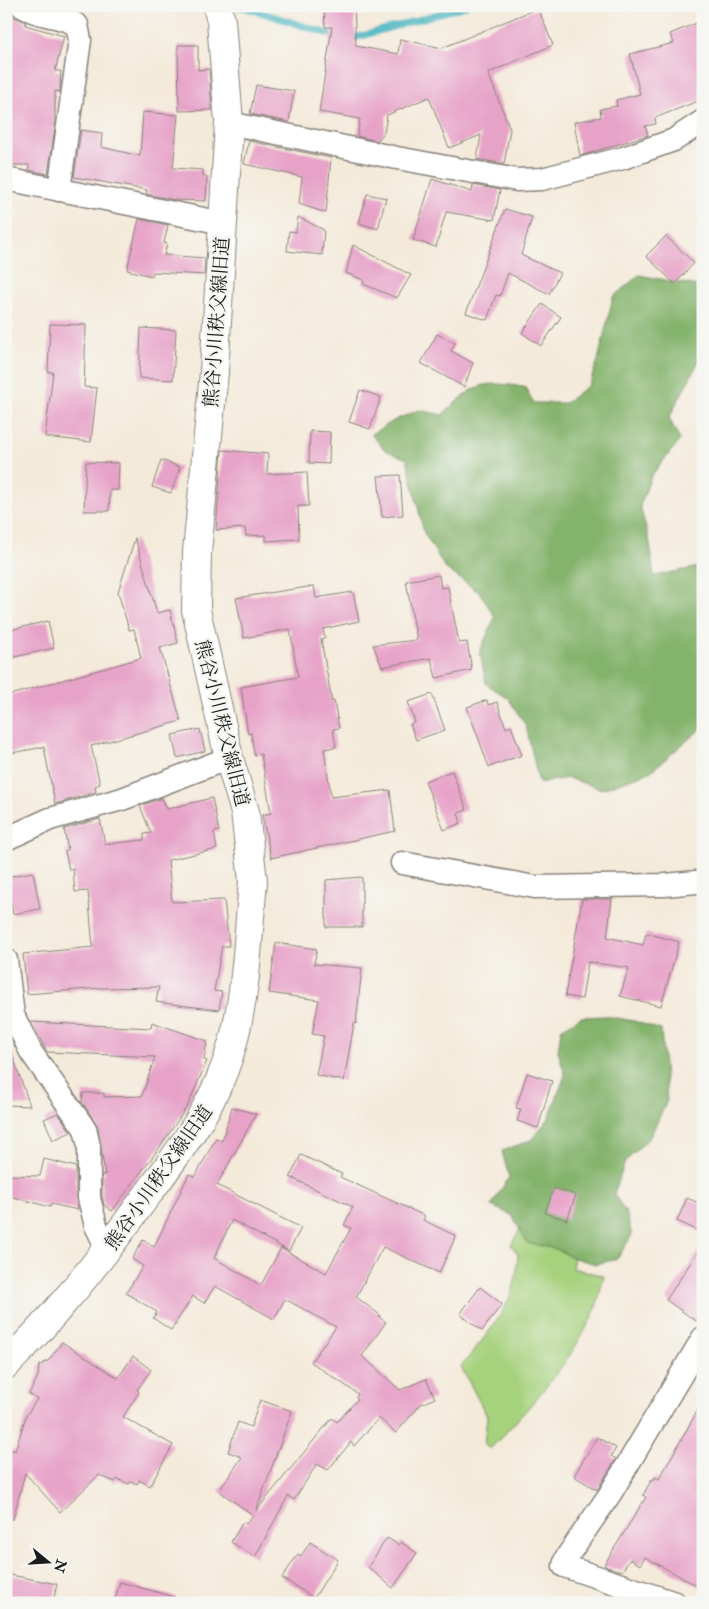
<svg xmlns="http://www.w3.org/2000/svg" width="709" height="1609" viewBox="0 0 709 1609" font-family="'IM FELL Double Pica','Noto Serif JP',serif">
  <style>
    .green { fill: #a6d17d; stroke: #61764c }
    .forest { fill: #84b36c; stroke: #506844 }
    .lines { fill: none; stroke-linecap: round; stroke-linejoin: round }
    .stream { stroke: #45b4c0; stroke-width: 7 }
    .building { fill: #e7a2c8 }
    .street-casing { stroke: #88837b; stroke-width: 25 }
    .secondary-casing { stroke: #88837b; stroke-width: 30 }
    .street { stroke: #fff; stroke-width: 22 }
    .secondary { stroke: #fff; stroke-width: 28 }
    .labels { text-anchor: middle; stroke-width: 5; stroke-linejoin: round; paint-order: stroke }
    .street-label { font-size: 19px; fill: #1c1c1c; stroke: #f6f6f2 }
  </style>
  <rect width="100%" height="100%" fill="#f6f6f2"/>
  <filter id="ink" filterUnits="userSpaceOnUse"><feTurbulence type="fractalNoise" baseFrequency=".02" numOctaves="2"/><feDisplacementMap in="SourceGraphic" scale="10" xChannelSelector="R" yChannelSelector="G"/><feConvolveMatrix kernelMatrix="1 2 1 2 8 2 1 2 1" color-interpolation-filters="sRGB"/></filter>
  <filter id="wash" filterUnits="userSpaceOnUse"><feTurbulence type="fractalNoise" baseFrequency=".0096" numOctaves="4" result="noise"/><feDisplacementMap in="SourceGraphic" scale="20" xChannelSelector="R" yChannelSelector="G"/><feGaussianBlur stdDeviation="1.12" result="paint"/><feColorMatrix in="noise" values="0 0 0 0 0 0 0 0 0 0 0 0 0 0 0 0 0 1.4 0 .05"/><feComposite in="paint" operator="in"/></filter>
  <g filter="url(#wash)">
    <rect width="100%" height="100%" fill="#f4eada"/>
    <path class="green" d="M524,1222L576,1246L572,1268L604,1276C601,1287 599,1299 595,1310C574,1359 527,1411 490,1449L484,1444L487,1416L461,1367C480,1342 508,1313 515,1281C517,1272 517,1263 518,1254L511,1245Z"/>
    <g class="forest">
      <path d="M639,275L703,287V353L669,418L680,440L651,476L640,506L650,543L654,576L703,566V727L650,772L602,789L568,778L539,783L526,726L508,698L486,684L480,651L495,617L480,593L445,568L424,533L407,459L385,450L371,434L397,419L419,410L442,415C477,384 477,380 525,387L534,403H565L589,385L598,360L613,297Z"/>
      <polygon points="606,1016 634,1021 661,1030 667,1101 650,1137 625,1162 614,1194 626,1213 632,1235 617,1259 596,1264 574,1258 556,1249 527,1243 512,1215 491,1206 509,1177 502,1151 531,1140 549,1118 565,1075 558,1051 561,1029 581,1017"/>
    </g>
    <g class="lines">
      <g class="stream">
        <polyline points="225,6 244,7 338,37"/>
        <polyline points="348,40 465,6"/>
      </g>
    </g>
    <g id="blocks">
      <g class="building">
        <polygon points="324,6 354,6 356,46 398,54 400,39 442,48 538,8 553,45 488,73 510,129 504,164 477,159 481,135 449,148 429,97 387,115 384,133 377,141 357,136 360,119 319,112 332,27 325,27"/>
        <polygon points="6,16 17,18 26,22 25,25 64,36 55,71 61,71 60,89 60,92 55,91 55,127 48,174 29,170 29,165 6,165"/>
        <polygon points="699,22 703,33 703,99 655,118 656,124 645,126 648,135 580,156 574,122 601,117 600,109 617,106 616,100 640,94 630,54 674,43 670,34"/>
        <polygon points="178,45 198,45 198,70 209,69 212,110 179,111"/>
        <polygon points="256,85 294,91 289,122 250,114"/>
        <polygon points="143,112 178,115 173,168 203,170 203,176 207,176 206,201 175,200 146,194 147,190 74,177 81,130 102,133 101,147 140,156"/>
        <polygon points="249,141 331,158 326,213 299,204 302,177 244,164"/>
        <polygon points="432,179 472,192 473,185 500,190 494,220 446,212 436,247 413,240"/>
        <polygon points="367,194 386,198 378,229 359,223"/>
        <polygon points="505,209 532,217 521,255 560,273 549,294 508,273 500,296 496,295 487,320 466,313"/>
        <polygon points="298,217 324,230 322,255 287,251 289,231 296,232"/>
        <polygon points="139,219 168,225 164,243 167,244 164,255 205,258 204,275 153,272 152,276 127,270"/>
        <polygon points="666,236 694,263 675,284 646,256"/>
        <polygon points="353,245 411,275 397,298 363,284 364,280 346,273"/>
        <polygon points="542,304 561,317 541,346 522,333"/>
        <polygon points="50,324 86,325 84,387 97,388 91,442 45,437 53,372 48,372"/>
        <polygon points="141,328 176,330 173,380 139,378"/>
        <polygon points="437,334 455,343 451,351 473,363 464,387 421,363"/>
        <polygon points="360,390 381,397 370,429 349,422"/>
        <polygon points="310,431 330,432 329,464 309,463"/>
        <polygon points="222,450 268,454 267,474 307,472 309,506 298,506 299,539 266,541 266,535 246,536 245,528 216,530"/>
        <polygon points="161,460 180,467 171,493 152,487"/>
        <polygon points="86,462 119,463 118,490 110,490 109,511 84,511"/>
        <polygon points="400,475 403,515 382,517 378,476"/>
        <polygon points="135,538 157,613 170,610 178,643 160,648 181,721 91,746 100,784 95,786 96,792 55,804 44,747 6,754 6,696 141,658 134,629 129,630 118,592"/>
        <polygon points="439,575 441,588 448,587 459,643 467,642 472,670 436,678 431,658 382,667 373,645 417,640 406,581"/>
        <polygon points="314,586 316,598 353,592 359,621 323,629 325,638 321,639 332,702 334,701 339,728 333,729 336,747 324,749 331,797 390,790 395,831 271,858 262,815 271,813 261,754 254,755 251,733 248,734 241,687 298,677 290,629 244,638 236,598"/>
        <polygon points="48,621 54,648 6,659 6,631"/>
        <polygon points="432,694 445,730 416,740 410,724 415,722 408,702"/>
        <polygon points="487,700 488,705 497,702 506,728 511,726 522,755 489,767 467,707"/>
        <polygon points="200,729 205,751 177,758 172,735"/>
        <polygon points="452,771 467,810 458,813 461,823 444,830 425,781"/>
        <polygon points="162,798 167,809 212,798 219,831 214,832 217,849 168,860 172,902 224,900 229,946 222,946 214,991 222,992 219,1010 156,1002 159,987 101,988 27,994 23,954 93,947 88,891 75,892 73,869 69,870 65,851 68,850 64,829 100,819 105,844 144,840 144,834 151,833 140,806"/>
        <polygon points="33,872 40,909 13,914 6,877"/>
        <polygon points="362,877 362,927 326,927 326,880"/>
        <polygon points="582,899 612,899 607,937 643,945 646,933 679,942 661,1006 620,996 629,968 588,962 582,999 565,996"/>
        <polygon points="276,943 317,949 314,964 362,968 356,1024 354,1023 344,1081 316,1075 324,1036 312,1034 319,1000 269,993"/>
        <polygon points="31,1022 151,1028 152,1022 207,1041 204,1060 207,1061 188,1105 160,1147 112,1211 104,1205 102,1196 102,1174 105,1175 98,1126 82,1102 83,1093 104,1093 104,1097 142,1096 155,1057 47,1052"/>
        <polygon points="6,1045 9,1045 30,1106 6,1105"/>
        <polygon points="527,1073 552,1081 538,1128 517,1121 521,1109 516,1108"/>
        <polygon points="232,1107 256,1114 217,1185 301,1228 289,1251 232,1220 214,1258 261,1285 281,1248 326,1273 351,1228 344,1225 353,1207 290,1177 301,1155 342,1174 340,1177 425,1216 423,1220 456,1236 439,1273 383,1247 356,1297 380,1315 379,1317 386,1322 362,1356 400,1390 426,1379 435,1398 421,1404 396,1433 379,1418 354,1446 351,1442 328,1470 317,1464 294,1500 288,1496 255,1557 231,1542 243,1522 246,1524 253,1515 219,1491 242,1457 228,1452 238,1422 251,1427 260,1400 292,1411 256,1511 332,1418 337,1422 358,1399 356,1397 358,1394 311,1362 336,1327 285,1299 274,1319 215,1286 204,1303 193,1296 171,1330 153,1318 157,1312 126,1293 143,1266 132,1259 143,1240 154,1247 189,1174 195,1177 216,1138 222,1141"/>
        <polygon points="58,1113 71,1132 53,1140 44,1119"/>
        <polygon points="44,1159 76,1167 76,1198 78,1210 51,1204 50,1207 6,1195 6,1175 40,1176"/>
        <polygon points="554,1188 576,1195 567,1220 545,1213"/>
        <polygon points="687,1198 703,1205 703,1233 677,1221"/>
        <polygon points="703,1244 703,1311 696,1321 666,1300"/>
        <polygon points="480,1287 502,1304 482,1331 460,1314"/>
        <polygon points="62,1342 118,1378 133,1356 151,1370 137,1390 139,1392 123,1417 173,1445 150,1486 139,1480 137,1484 131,1481 129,1484 117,1479 115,1482 99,1475 60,1512 25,1473 13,1519 6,1519 6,1448 15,1451 26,1416 37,1399 29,1394 38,1376 39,1366 49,1360"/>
        <polygon points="703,1401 703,1589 645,1557 640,1565 630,1559 622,1571 607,1567 604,1565 646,1497 643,1495 652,1479 654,1480 655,1477 659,1479"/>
        <polygon points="597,1437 616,1448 611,1456 616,1459 597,1490 574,1476"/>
        <polygon points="387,1538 399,1545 401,1542 417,1553 393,1588 368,1567"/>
        <polygon points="310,1542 338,1560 314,1598 282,1578 298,1554 301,1556"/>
        <polygon points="6,1574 57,1584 53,1603 6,1603"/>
        <polygon points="120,1582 175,1597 175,1603 114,1603"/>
      </g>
    </g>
  </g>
  <g filter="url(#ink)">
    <use href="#blocks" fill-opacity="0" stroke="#88837b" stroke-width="1"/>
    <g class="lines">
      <defs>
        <g id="street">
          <path d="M22,6C40,17 60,15 77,25L80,40L59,190"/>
          <polyline points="229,123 397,158 517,180 542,179 623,158 674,140 703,121"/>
          <polyline points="6,179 223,223"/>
          <polyline points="6,839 50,819 122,799 229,758"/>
          <polyline points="402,863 535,887 665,885 696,882"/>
          <polyline points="6,960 13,1015 31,1052 85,1129 89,1146 89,1198 96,1226 108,1250"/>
          <polyline points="675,1603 564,1566 566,1558 610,1494 703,1338"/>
        </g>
        <path id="secondary" d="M6,1365C56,1315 101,1259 142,1202C179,1152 217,1104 233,1042C247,990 248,934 253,881L245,812L229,758L196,610L197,552L214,372L229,123L221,21L217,6"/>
      </defs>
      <use href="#street" class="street-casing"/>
      <use href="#secondary" class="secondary-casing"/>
      <use href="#street" class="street"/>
      <use href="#secondary" class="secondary"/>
    </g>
  </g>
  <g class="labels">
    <g class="street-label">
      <text transform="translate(216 322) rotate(-86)" y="7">熊谷小川秩父線旧道</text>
      <text transform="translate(223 723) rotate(76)" y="7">熊谷小川秩父線旧道</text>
      <text transform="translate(158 1177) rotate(-55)" y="7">熊谷小川秩父線旧道</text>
    </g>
  </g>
  <rect width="709" height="1609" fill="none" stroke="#f6f6f2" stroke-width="25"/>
  <g transform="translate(48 1562) rotate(108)" stroke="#f6f6f2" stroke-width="4" paint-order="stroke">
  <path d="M0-4L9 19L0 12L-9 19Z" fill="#1c1c1c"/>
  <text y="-8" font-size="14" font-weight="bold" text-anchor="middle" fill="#1c1c1c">N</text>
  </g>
</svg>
